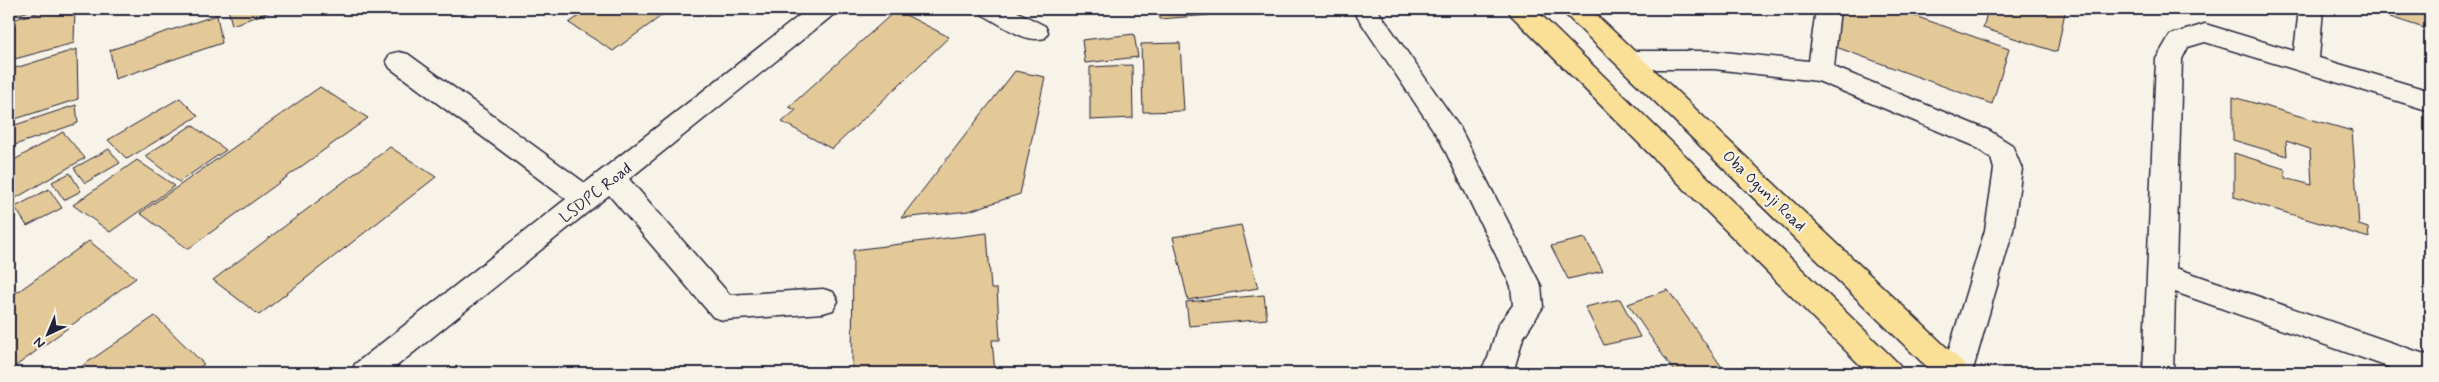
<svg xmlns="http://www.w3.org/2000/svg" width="2439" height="382" viewBox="0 0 2439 382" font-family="Mynerve,sans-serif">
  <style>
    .building { fill: #e3c898; stroke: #22223b }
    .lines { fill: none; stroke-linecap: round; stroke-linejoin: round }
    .minor-casing { stroke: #22223b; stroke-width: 3 }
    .major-casing { stroke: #22223b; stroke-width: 3 }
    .minor { fill: #f7f3e8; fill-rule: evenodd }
    .major { fill: #fadf96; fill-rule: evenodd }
    .labels { text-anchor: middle; stroke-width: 4.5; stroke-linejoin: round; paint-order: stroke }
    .street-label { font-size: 16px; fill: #22223b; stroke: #f7f3e8 }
  </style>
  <rect width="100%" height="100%" fill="#f7f3e8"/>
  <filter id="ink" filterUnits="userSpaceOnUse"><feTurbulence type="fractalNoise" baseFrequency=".02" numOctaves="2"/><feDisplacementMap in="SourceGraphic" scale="10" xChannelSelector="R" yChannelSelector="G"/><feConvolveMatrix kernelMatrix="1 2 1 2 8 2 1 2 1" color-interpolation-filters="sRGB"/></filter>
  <g filter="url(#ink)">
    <g class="building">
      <polygon points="13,9 37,9 12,16"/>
      <polygon points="51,9 75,9 74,43 11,60 15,19"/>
      <polygon points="228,9 278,9 232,25"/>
      <polygon points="589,9 671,9 613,51 569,23"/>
      <polygon points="1159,9 1209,9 1210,15 1160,19"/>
      <polygon points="1840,9 1895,9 2009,49 1992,104 1825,43"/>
      <polygon points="1988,9 2054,9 2065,12 2057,52 1983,28"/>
      <polygon points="2390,9 2430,9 2430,30 2390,17"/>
      <polygon points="896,10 949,37 832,149 782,122 796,110 789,107"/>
      <polygon points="217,15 222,43 115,79 110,50"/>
      <polygon points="1134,34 1138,57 1085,63 1082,40"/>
      <polygon points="1180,43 1184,111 1143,112 1141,44"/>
      <polygon points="77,49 78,99 9,121 9,70"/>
      <polygon points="1132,65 1133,118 1090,120 1090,67"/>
      <polygon points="1015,71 1045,77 1020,194 969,211 901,218"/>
      <polygon points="320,87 368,118 188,249 140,213"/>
      <polygon points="2233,97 2352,131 2359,225 2368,228 2369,238 2234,197 2234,153 2285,169 2285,178 2312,185 2310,149 2286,141 2287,156 2233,140"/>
      <polygon points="180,98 198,116 127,159 108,140"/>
      <polygon points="76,105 78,123 9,147 9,127"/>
      <polygon points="192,125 226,150 179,182 145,156"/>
      <polygon points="63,132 85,158 9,202 9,163"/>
      <polygon points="390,147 436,177 259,315 213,280"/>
      <polygon points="109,149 120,163 85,183 74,168"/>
      <polygon points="137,160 175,186 110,232 73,205"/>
      <polygon points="2426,160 2430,161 2430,265 2426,263"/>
      <polygon points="70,173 81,191 64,200 52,182"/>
      <polygon points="49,189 62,208 27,226 15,207"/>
      <polygon points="1241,225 1258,288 1188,300 1173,237"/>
      <polygon points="987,233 991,289 997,289 1000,340 992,340 995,373 852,373 853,250"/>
      <polygon points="1585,238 1603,271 1568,279 1551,246"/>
      <polygon points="89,241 136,278 9,371 9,298"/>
      <polygon points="1668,290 1726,373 1675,373 1628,304"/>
      <polygon points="1264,295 1267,319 1189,326 1186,302"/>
      <polygon points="1620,299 1640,337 1604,345 1585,307"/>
      <polygon points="155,316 204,364 191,373 72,373"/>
    </g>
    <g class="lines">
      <defs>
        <g id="minor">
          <polygon points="808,9 836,9 833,15 629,179 730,295 823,289 833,292 838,301 833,310 823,313 723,320 713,317 609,195 388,373 351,373 355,364 566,199 390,68 386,61 390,54 399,52 408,54 585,183"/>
          <path d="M980,9H1012L1045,26L1048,32L1045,38C1025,44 1001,24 983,15Z"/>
          <polygon points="1352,9 1377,9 1460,128 1541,286 1543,307 1523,338 1513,373 1479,373 1488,358 1498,325 1513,305 1511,286 1440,140"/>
          <polygon points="1816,9 1840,9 1834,67 1990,131 2012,145 2022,169 2013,230 1972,373 1942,373 1985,230 1994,169 1991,158 1972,145 1818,81 1714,69 1630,69 1621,67 1617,60 1621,53 1630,51 1714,51 1809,61"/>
          <polygon points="2299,9 2323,9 2319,58 2430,91 2430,111 2205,42 2188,47 2182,59 2176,268 2430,356 2430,373 2405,373 2175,292 2173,373 2143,373 2156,59 2170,35 2205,24 2294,51"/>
        </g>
        <g id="major">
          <polygon points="1508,9 1535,9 1899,364 1903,373 1868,373 1511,15"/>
          <polygon points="1563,9 1590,9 1964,364 1968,373 1933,373 1566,15"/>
        </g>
      </defs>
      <use href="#minor" class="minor-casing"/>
      <use href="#major" class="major-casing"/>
      <use href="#minor" class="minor"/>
      <use href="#major" class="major"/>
    </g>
  </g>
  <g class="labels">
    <g class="street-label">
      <text transform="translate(1765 190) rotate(44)" y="6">Oba Ogunji Road</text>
      <text transform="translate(595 192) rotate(-38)" y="6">LSDPC Road</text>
    </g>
  </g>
  <rect width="2439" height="382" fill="none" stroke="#f7f3e8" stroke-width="30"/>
  <rect x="15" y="15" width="2409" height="352" fill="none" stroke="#22223b" stroke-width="2" filter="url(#ink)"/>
  <g transform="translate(48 334) rotate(224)" stroke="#f7f3e8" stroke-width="4" paint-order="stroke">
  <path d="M0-4L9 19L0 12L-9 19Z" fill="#22223b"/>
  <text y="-8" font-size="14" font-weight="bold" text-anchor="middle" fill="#22223b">N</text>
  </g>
</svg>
